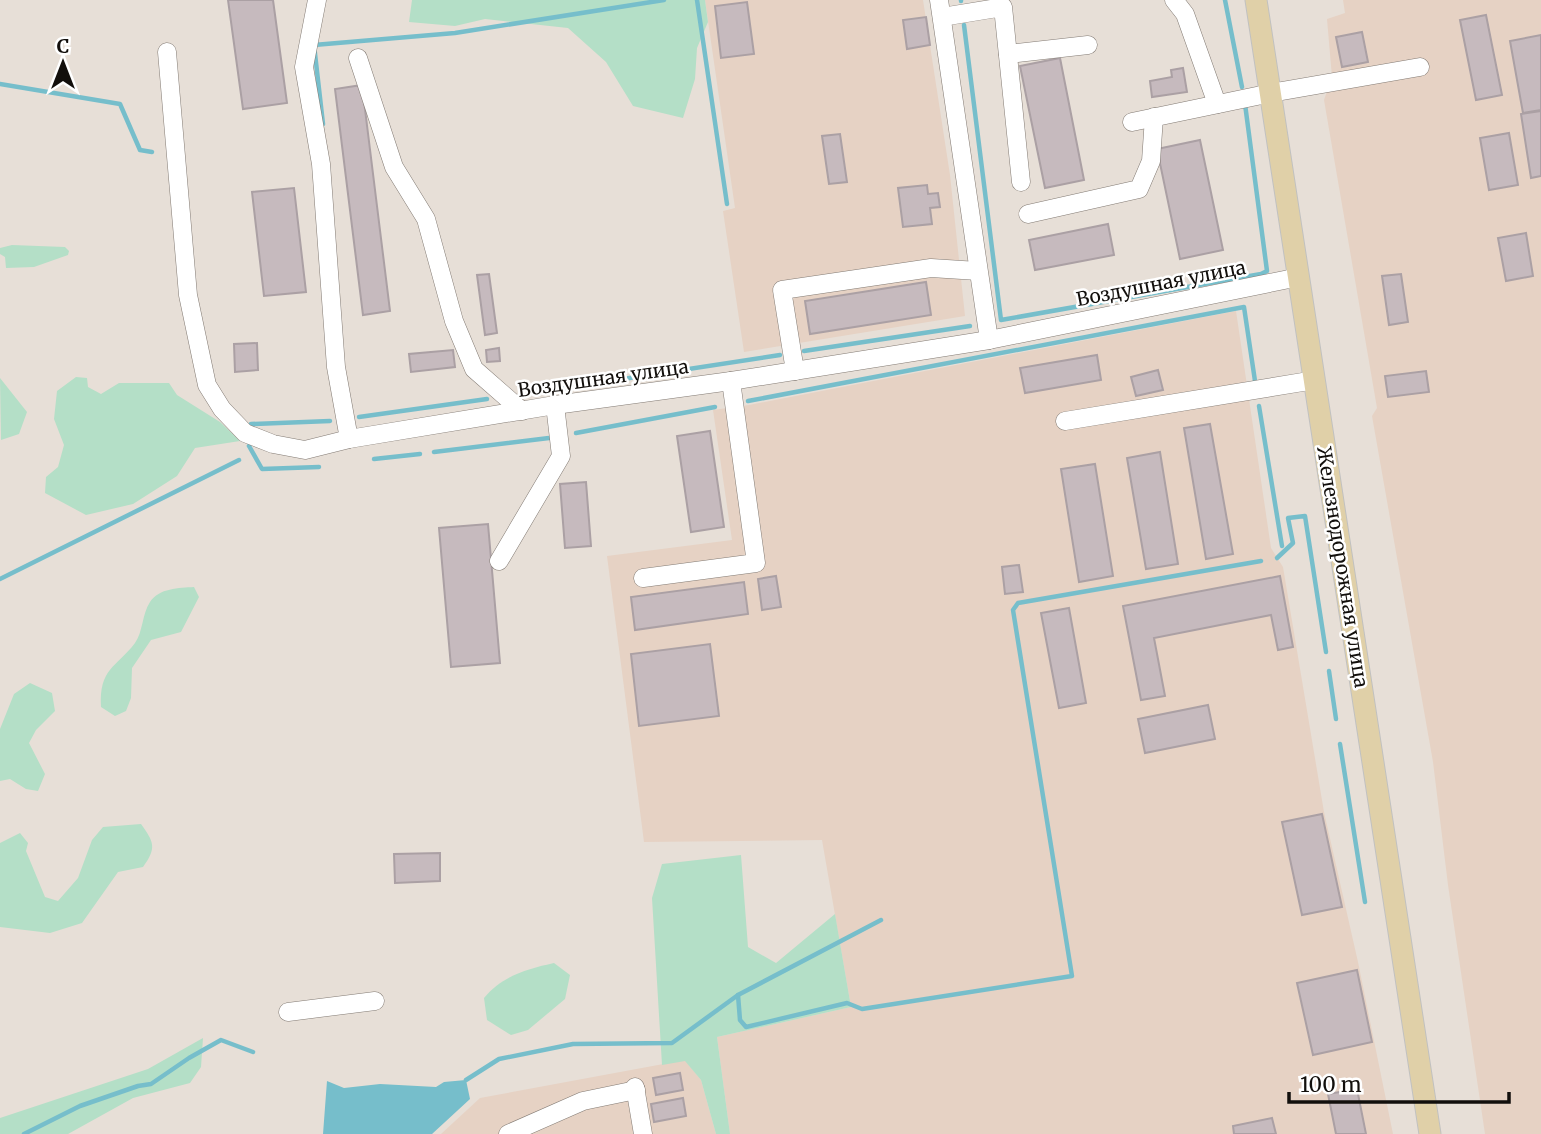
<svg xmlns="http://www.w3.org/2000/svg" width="1541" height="1134" viewBox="0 0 1541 1134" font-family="Merriweather,serif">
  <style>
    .industrial { fill: #e6d2c4 }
    .green { fill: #b4dfc7 }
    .water { fill: #76becb }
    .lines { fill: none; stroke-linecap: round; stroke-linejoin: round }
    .stream { stroke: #76becb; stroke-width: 4.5 }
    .building { fill: #c6babe; stroke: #aba0a4; stroke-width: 2 }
    .minor-casing { stroke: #837b74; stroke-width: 19 }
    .major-casing { stroke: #c1c1c0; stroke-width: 23 }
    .minor { stroke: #fff; stroke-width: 18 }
    .major { stroke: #e0d0a8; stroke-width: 21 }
    .labels { text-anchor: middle; stroke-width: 5; stroke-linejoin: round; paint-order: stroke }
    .street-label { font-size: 19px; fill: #120f0c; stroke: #fff }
  </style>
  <rect width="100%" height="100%" fill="#e7dfd7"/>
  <g class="industrial">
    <polygon points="705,0 923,0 950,175 965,316 744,352 723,211 735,208"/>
    <polygon points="1343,0 1541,0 1541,1134 1485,1134 1448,885 1433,762 1372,416 1377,408 1324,100 1332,77 1327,19 1345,13"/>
    <polygon points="1236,311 1271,548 1283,567 1324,812 1358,962 1393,1134 730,1134 717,1037 851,1007 822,840 644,842 607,556 732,540 713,410 749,405"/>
    <polygon points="685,1060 701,1080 716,1134 441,1134 480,1098"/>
  </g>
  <g class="green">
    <polygon points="412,0 705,0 708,22 697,48 695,79 683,118 633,106 606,62 568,28 485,19 455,26 409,22"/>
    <polygon points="12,245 65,247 69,251 68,255 34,267 6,268 5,257 0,254 0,248"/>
    <polygon points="76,377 87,378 88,387 101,394 119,383 169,383 177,395 220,422 240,441 195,448 177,476 133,504 86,515 45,493 46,477 58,467 64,445 54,419 57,391"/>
    <polygon points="0,378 27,412 19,434 1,440"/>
    <path d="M194,587L199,597L181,632L151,640L132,668L131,698L126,711L115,716L101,707C99,668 116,668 135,643C143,632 142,614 150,602C159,588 179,588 194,587Z"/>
    <polygon points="30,683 52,693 55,711 36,730 29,743 45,774 38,791 26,789 10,779 0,781 0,729 14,694"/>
    <path d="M141,824C154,842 157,848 143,867L118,872L82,923L50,933L0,927V843L20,833L28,843L26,851L45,897L58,901L78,878L92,840L103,827Z"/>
    <polygon points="741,855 748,947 776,963 835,914 851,1007 717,1037 730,1134 716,1134 701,1080 685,1061 662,1065 652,898 662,864"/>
    <path d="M554,963L570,975L565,999L528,1030L511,1035L487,1020L484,998C502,976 527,969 554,963Z"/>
    <polygon points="203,1038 201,1067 190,1083 133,1098 68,1134 0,1134 0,1118 148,1069"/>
  </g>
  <polygon class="water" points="466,1080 470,1099 432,1134 323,1134 327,1081 344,1088 380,1084 436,1087 444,1082"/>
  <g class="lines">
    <g class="stream">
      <polyline points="697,0 727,204"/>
      <polyline points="961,0 961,1"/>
      <polyline points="1225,0 1242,87"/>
      <polyline points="964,25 1001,320 1261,274 1267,271 1245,104"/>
      <polyline points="0,84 120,104 140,150 152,152"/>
      <polyline points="323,124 314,45 455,33 664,0"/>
      <polyline points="804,351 970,326"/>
      <polyline points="538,392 780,355"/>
      <polyline points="748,401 1244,307 1255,381"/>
      <polyline points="1259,406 1282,546"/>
      <polyline points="359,417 487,399"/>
      <polyline points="251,424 330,421"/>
      <polyline points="576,433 715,407"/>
      <polyline points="249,446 262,469 319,467"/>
      <polyline points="434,452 549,438"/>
      <polyline points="374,459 420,454"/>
      <polyline points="1277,558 1293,543 1288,518 1305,516 1326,652"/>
      <polyline points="0,579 239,460"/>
      <polyline points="1329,671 1336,719"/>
      <polyline points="1340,744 1365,902"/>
      <polyline points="738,995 740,1020 746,1027 847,1003 862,1009 1072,976 1013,610 1018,603 1261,561"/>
      <polyline points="466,1080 499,1059 573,1044 672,1043 738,995 881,920"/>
      <polyline points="24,1134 80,1106 138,1086 151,1084 189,1058 221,1040 253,1052"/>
    </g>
  </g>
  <g class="building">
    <polygon points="228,0 273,0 287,103 243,109"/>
    <polygon points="747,2 754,54 721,58 715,6"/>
    <polygon points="1486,15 1502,95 1476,100 1460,20"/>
    <polygon points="926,17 930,45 907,49 903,20"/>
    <polygon points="1362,32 1368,62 1342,67 1336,37"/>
    <polygon points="1541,35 1541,110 1523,113 1510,41"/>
    <polygon points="1060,58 1084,180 1045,188 1020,66"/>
    <polygon points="1183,68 1187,92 1152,97 1150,81 1172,77 1171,70"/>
    <polygon points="362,85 390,311 363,315 335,89"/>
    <polygon points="1541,111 1541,176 1531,178 1521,114"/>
    <polygon points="1509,133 1518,185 1489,190 1480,138"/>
    <polygon points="840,134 847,182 829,184 822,136"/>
    <polygon points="1200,140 1223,250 1180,259 1157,149"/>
    <polygon points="927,185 928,194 938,193 940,207 930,208 932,224 903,227 898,188"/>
    <polygon points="294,188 306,292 264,296 252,192"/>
    <polygon points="1108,224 1114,255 1035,270 1029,240"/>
    <polygon points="1526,233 1533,276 1506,281 1498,238"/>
    <polygon points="489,274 497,333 485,335 477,275"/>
    <polygon points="1401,274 1408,322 1389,325 1382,276"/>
    <polygon points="926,282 931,315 810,334 805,301"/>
    <polygon points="257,343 258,370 235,372 234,344"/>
    <polygon points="499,348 500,361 487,362 486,350"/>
    <polygon points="453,350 455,367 411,372 409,354"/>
    <polygon points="1097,355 1101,380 1025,393 1020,368"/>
    <polygon points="1158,370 1163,390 1136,396 1131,377"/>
    <polygon points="1426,371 1429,392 1388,397 1385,376"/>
    <polygon points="1210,424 1233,554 1206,559 1184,428"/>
    <polygon points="710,431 724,527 691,532 677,436"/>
    <polygon points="1160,452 1178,564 1146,569 1127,458"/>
    <polygon points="1095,464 1113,576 1079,582 1061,469"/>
    <polygon points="586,482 591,546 565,548 560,484"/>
    <polygon points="488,524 500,663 451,667 439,528"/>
    <polygon points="1019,565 1023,592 1005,594 1002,567"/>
    <polygon points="776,576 781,607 762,610 758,579"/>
    <polygon points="1280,576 1293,647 1278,650 1271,615 1154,638 1165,696 1141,700 1123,606"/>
    <polygon points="744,582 748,614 635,630 631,597"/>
    <polygon points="1069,608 1086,703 1059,708 1041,613"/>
    <polygon points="710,644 719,716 639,726 631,654"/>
    <polygon points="1208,705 1215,739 1145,753 1138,719"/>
    <polygon points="1322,814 1342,907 1302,915 1282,822"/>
    <polygon points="440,853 440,881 395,883 394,854"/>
    <polygon points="1357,970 1372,1042 1313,1055 1297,983"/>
    <polygon points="680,1073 683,1090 656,1095 653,1078"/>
    <polygon points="1357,1089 1366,1134 1336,1134 1328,1094"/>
    <polygon points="683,1098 686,1116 654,1122 651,1104"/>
    <polygon points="1272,1118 1276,1134 1234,1134 1233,1126"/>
  </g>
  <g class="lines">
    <defs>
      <g id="minor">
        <polyline points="317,0 304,67 321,164 336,367 349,439"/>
        <polyline points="939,0 989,340"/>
        <polyline points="1174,0 1185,14 1217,104"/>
        <polyline points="942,17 1003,7 1021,182"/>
        <polyline points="167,52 188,295 207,385 222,409 245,433 273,444 305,450 349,439 555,405 731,381 989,340 1299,277"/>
        <polyline points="1008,54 1088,45"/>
        <polyline points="358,58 394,167 426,219 454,321 474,369 522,411"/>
        <polyline points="1132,122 1271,93 1420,67"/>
        <polyline points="1028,214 1139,189 1151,161 1154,117"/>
        <polyline points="795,371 782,290 931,268 978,271"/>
        <polyline points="1065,421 1315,380"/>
        <polyline points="499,561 561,456 555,405"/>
        <polyline points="643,578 756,563 731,381"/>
        <polyline points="288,1012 375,1001"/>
        <polyline points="635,1087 643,1134"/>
        <polyline points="508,1134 583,1101 636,1090"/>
      </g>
      <polyline id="major" points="1256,0 1430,1134"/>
    </defs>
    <use href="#minor" class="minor-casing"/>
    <use href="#major" class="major-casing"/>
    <use href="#minor" class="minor"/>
    <use href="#major" class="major"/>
  </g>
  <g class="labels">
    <g class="street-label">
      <text transform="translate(1161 283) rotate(-11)" y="7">Воздушная улица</text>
      <text transform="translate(603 378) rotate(-8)" y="7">Воздушная улица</text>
      <text transform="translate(1343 567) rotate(81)" y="7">Железнодорожная улица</text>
    </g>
  </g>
  <g transform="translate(63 63)" stroke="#ffffff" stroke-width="5" paint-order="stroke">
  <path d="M0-5L12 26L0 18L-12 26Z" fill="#120f0c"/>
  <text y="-10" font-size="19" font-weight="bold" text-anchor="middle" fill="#120f0c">С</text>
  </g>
  <path d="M1289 1092v10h220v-10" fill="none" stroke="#120f0c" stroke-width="3.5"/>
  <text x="1300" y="1092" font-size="21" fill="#120f0c" stroke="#ffffff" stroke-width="5" paint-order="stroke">100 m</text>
</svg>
